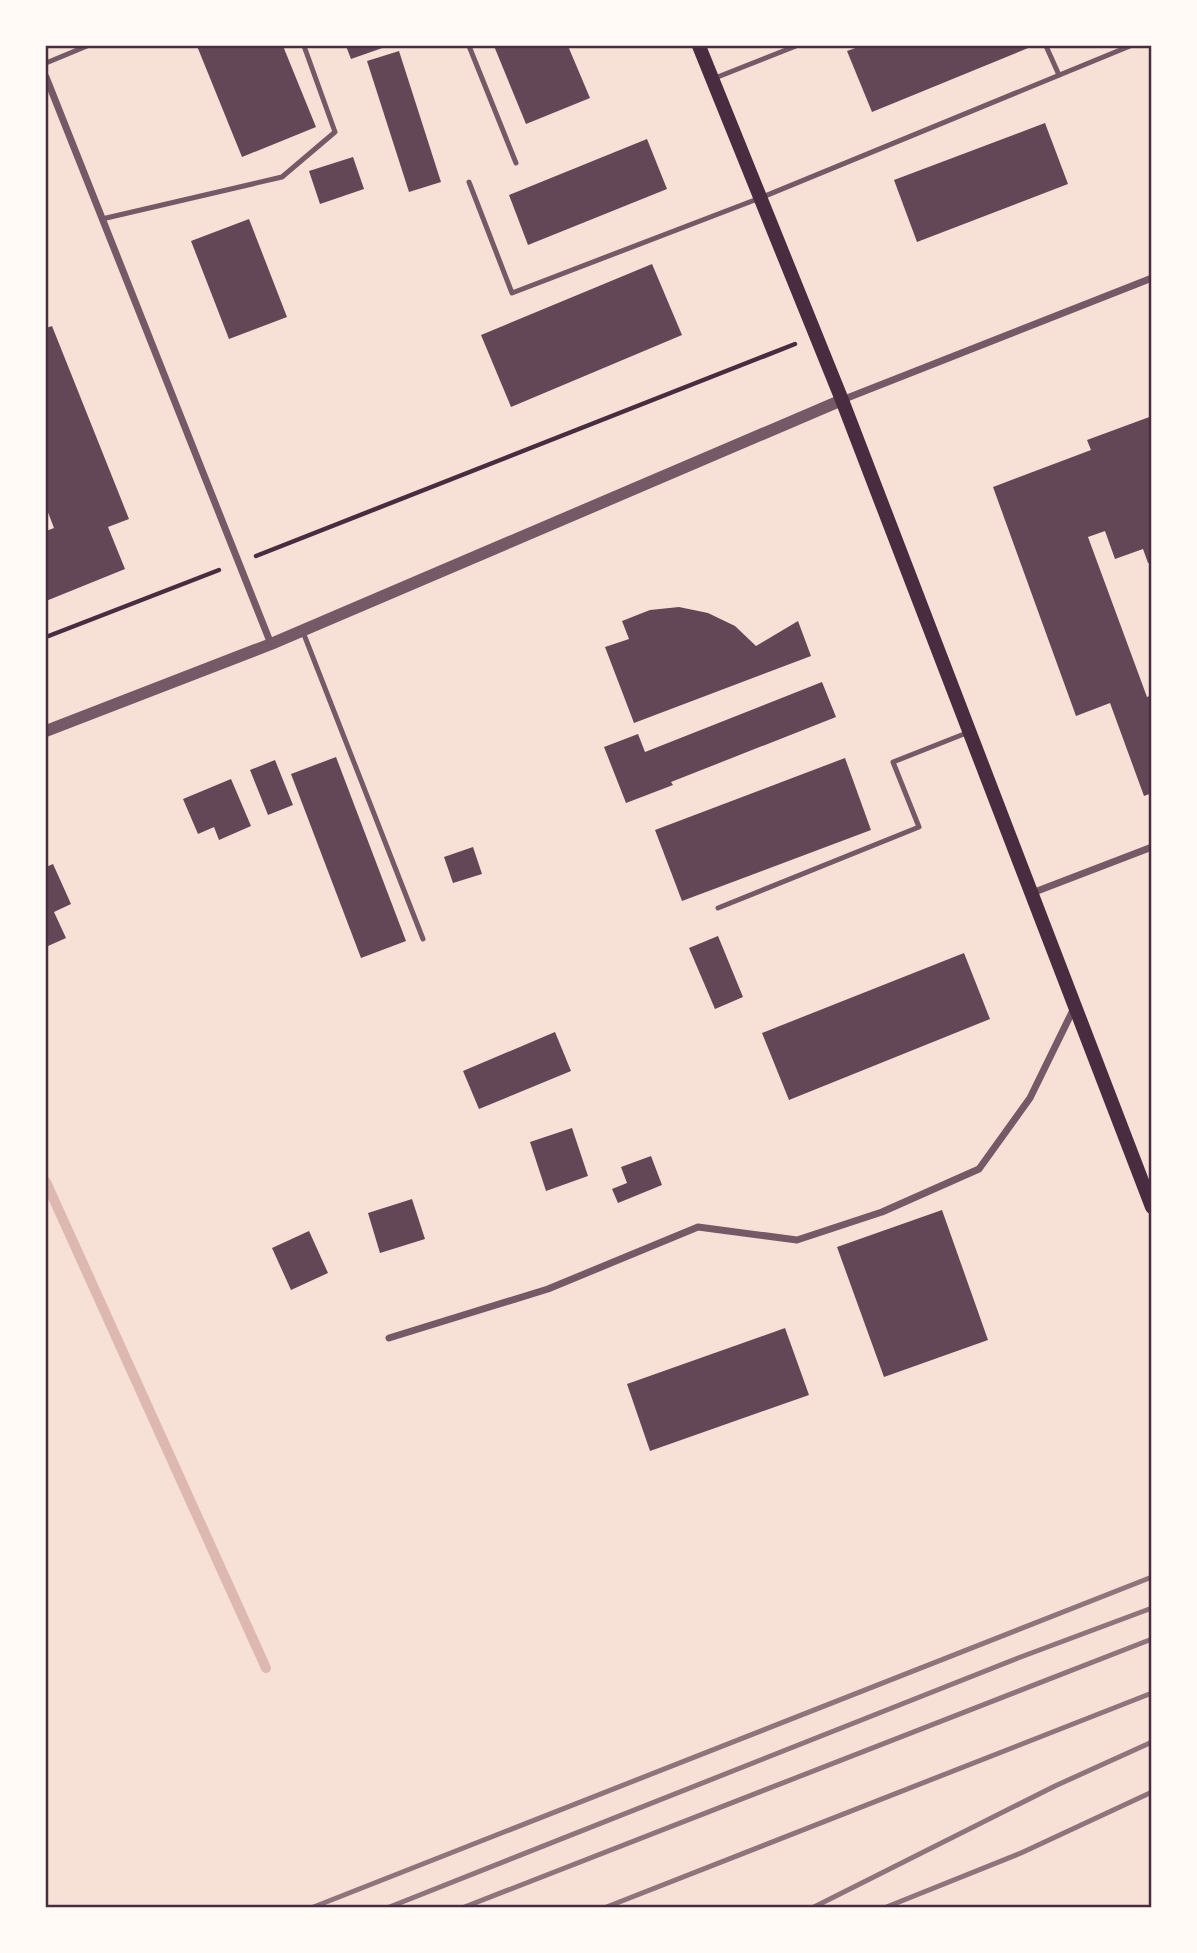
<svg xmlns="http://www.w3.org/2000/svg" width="1197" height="1953" viewBox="0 0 1197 1953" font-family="'Work Sans',sans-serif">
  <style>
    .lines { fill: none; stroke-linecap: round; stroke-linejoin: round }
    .stream { stroke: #dcb8b0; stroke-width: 10 }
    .building { fill: #644757 }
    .path { stroke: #4a2c40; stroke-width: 4.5 }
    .service { stroke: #755966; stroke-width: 5 }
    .minor { stroke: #755966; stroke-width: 7 }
    .tertiary { stroke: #755966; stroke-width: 12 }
    .secondary { stroke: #4a2c40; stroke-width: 14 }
    .rail { stroke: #8f747c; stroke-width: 5 }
    .neatline { fill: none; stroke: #4a2c40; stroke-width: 2.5 }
  </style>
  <rect width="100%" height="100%" fill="#f7e1d7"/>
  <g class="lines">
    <polyline class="stream" points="46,1182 266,1668"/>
  </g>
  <g class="building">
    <polygon points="197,46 283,46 316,127 242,157"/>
    <polygon points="346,46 388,46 351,59"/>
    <polygon points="494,46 568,46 590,98 526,124"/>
    <polygon points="861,46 1033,46 872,112 847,51"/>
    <polygon points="399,51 441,182 409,192 367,61"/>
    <polygon points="1045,123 1068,184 917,242 894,180"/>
    <polygon points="647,139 667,189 528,245 509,195"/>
    <polygon points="353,157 364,189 320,204 309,171"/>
    <polygon points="249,219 287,317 229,339 191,241"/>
    <polygon points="652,264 682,335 511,407 481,335"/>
    <polygon points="52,326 129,519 108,527 125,569 46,601 46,531 54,528 46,507 46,328"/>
    <polygon points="1152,416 1152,562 1148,563 1143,549 1115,559 1105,531 1088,537 1147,697 1152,695 1152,793 1144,796 1110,703 1076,716 993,487 1091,450 1087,440"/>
    <polygon points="679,607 708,613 735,626 756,646 798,621 811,656 634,723 605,647 629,639 622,621 650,610"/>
    <polygon points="822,682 836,717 671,782 673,785 626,803 604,747 638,734 645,752"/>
    <polygon points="336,757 406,941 361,958 291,774"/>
    <polygon points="845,758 871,830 682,901 655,830"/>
    <polygon points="275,760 293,805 268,815 250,770"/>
    <polygon points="231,779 251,826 219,840 214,827 198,834 183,799"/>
    <polygon points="473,847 482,874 453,883 444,857"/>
    <polygon points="53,864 71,904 54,912 66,938 48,946 46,941 46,867"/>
    <polygon points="718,936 743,997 715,1009 689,948"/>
    <polygon points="964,953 990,1019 789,1100 762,1033"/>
    <polygon points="555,1032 571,1071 479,1109 463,1071"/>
    <polygon points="572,1128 588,1176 546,1191 530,1142"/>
    <polygon points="651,1156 662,1185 618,1203 612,1189 627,1183 621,1167"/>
    <polygon points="412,1199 425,1239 380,1253 368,1213"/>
    <polygon points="942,1210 988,1340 884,1377 837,1247"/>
    <polygon points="309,1231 328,1273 291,1290 272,1248"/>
    <polygon points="785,1328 809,1395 650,1451 627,1384"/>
  </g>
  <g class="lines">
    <g class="path">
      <polyline points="256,556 795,344"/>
      <polyline points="46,637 219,570"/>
    </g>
    <g class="service">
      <polyline points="469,46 516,163"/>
      <polyline points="1046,46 1059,75"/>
      <polyline points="46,63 87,46"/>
      <polyline points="715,78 796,46"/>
      <polyline points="469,182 512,293 760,198 1130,46"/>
      <polyline points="102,219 282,177 335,132 304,46"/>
      <polyline points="303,632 423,939"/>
      <polyline points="718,908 919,827 893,762 969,732"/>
    </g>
    <g class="minor">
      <polyline points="46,77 271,644"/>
      <polyline points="842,400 1152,278"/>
      <polyline points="1032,893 1152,847"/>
      <polyline points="389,1338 548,1289 698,1227 797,1240 882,1212 979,1169 1030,1098 1074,1008"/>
    </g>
    <polyline class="tertiary" points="46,731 271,644 842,400"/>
    <polyline class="secondary" points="699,46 842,400 1152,1207"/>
    <g class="rail">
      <polyline points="311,1908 1152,1577"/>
      <polyline points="387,1908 1018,1658 1152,1608"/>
      <polyline points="462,1908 1152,1639"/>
      <polyline points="604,1908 1152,1693"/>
      <polyline points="812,1908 1055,1786 1152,1742"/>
      <polyline points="884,1908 1021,1853 1152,1792"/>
    </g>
  </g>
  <rect width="1197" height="1953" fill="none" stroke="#fffaf5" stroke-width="94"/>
  <rect x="47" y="47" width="1103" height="1859" class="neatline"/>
</svg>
